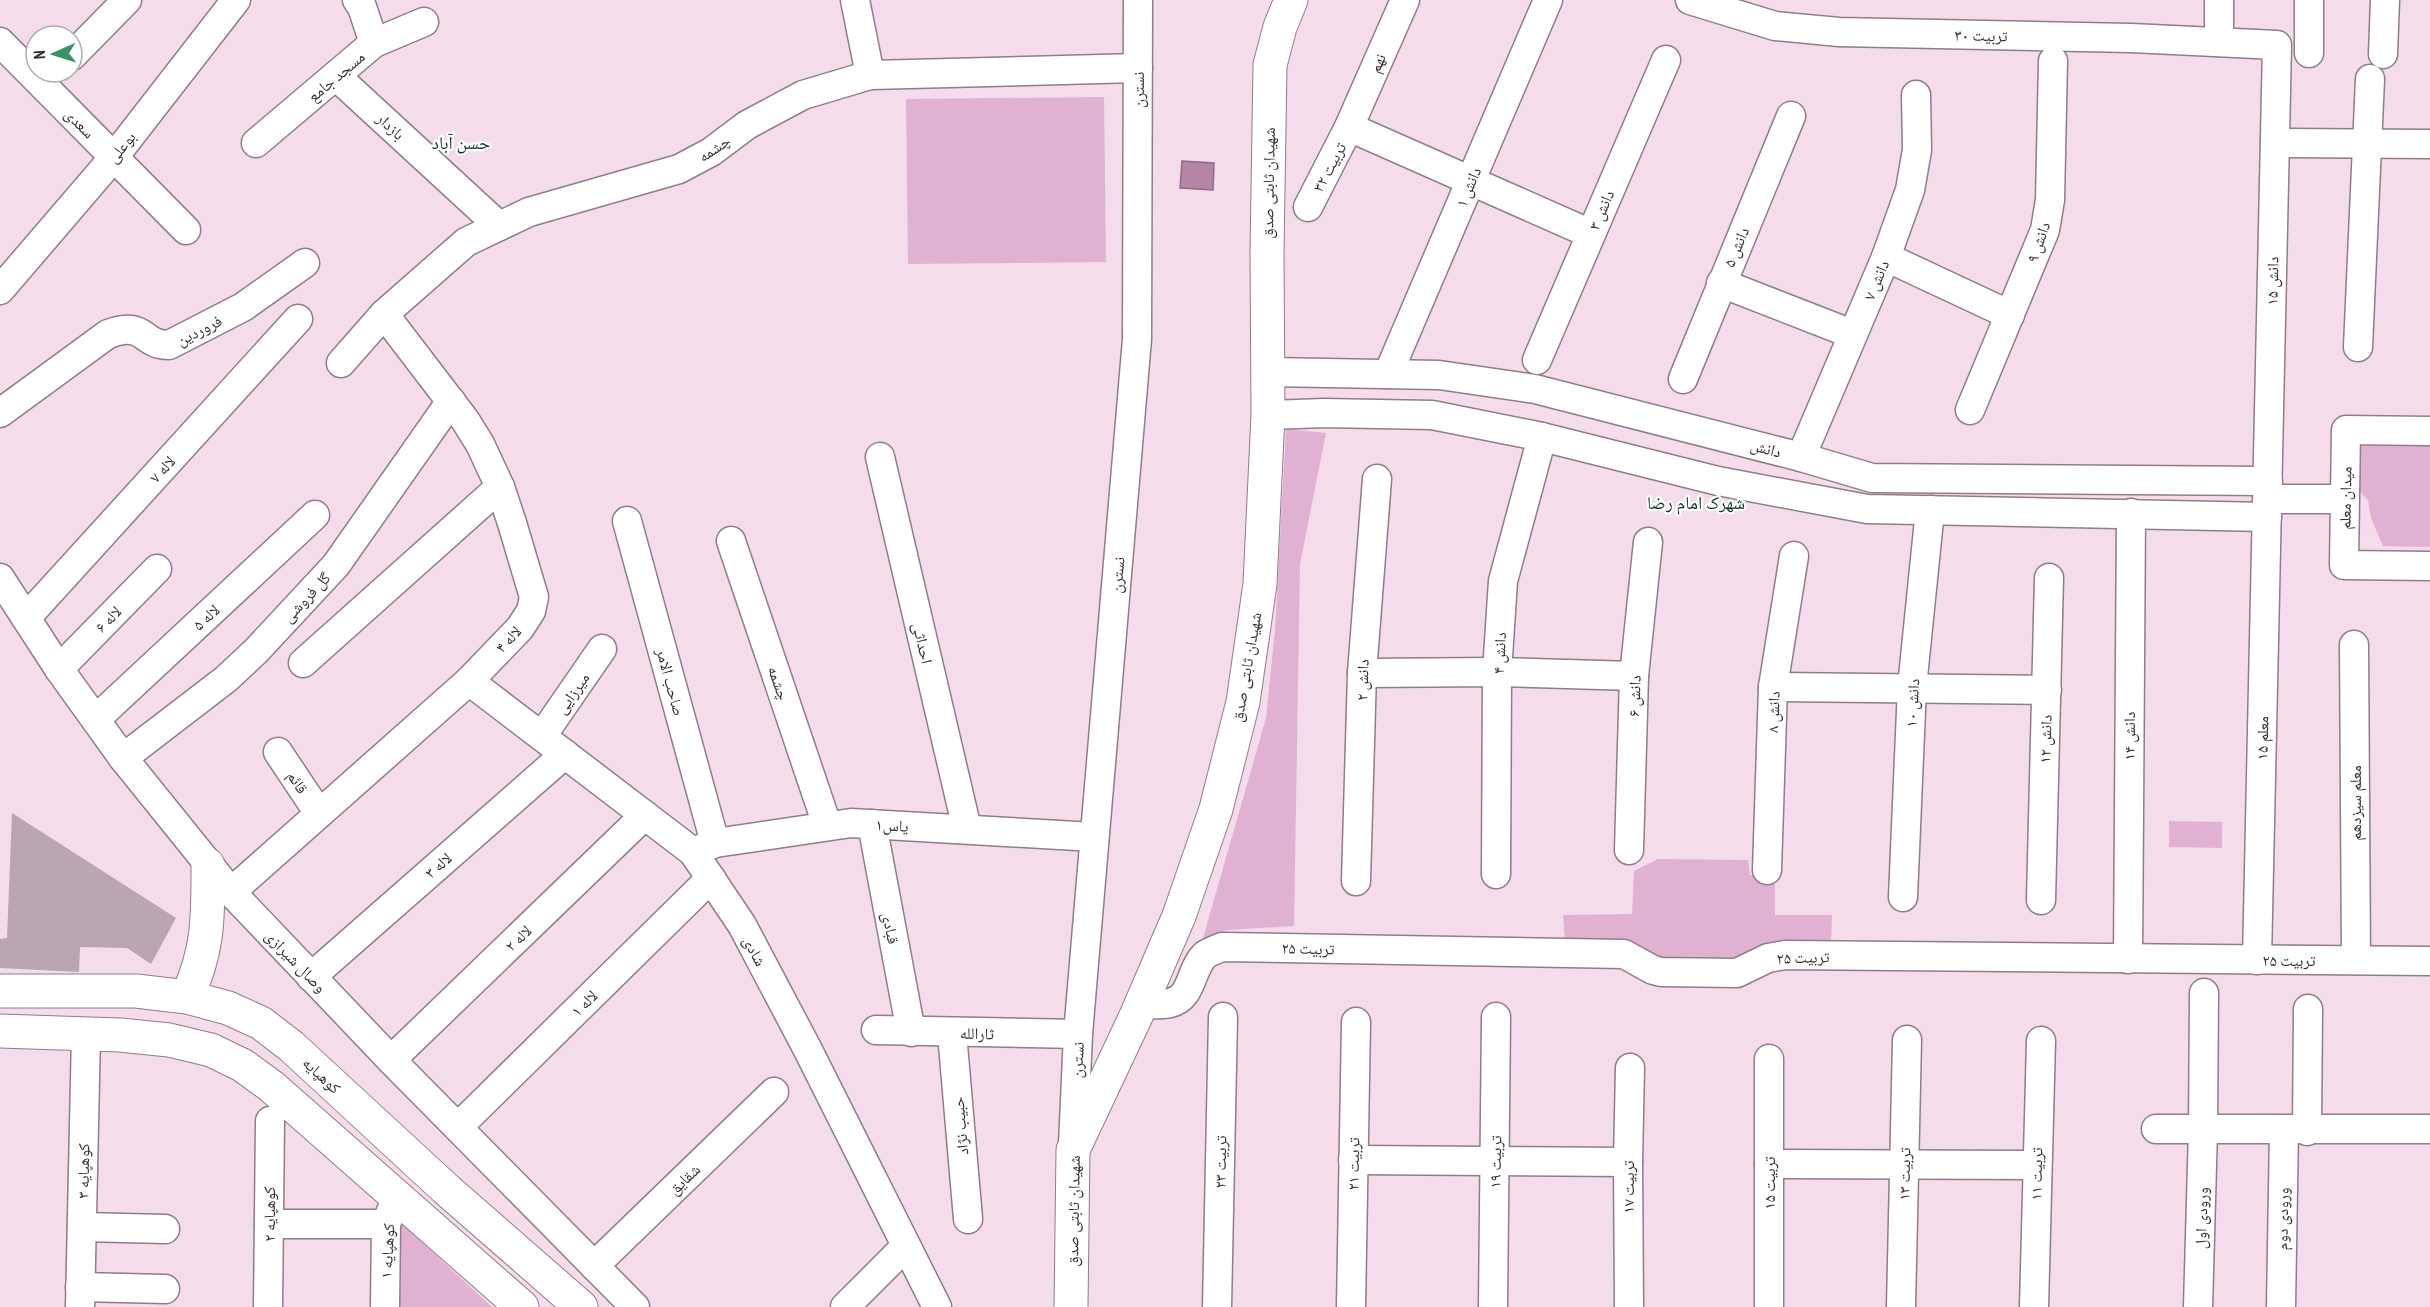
<svg xmlns="http://www.w3.org/2000/svg" width="2430" height="1307" viewBox="0 0 2430 1307" font-family="'PT Sans Narrow','Noto Naskh Arabic',sans-serif">
  <style>
    .green { fill: #e1b1d1 }
    .water { fill: #b485a5; stroke: #8e6b83; stroke-width: 1.5 }
    .building { fill: #bba5b3 }
    .lines { fill: none; stroke-linecap: round; stroke-linejoin: round }
    .minor-casing { stroke: #917c8a; stroke-width: 31 }
    .major-casing { stroke: #917c8a; stroke-width: 35 }
    .minor { stroke: #fff; stroke-width: 28 }
    .major { stroke: #fff; stroke-width: 33 }
    .labels { text-anchor: middle; stroke-width: 4.5; stroke-linejoin: round; paint-order: stroke }
    .street-label { font-size: 16px; fill: #372e33; stroke: #fff }
    .neighbourhood-label { font-size: 18px; fill: #0b3723; stroke: #fff }
  </style>
  <rect width="100%" height="100%" fill="#f4dceb"/>
  <g class="green">
    <polygon points="1104,97 1106,262 908,264 906,99"/>
    <polygon points="1286,429 1326,433 1300,564 1294,926 1228,930 1203,938 1266,718 1275,630"/>
    <polygon points="2363,441 2430,443 2430,547 2383,546 2371,518 2368,500 2356,488 2358,448"/>
    <polygon points="2169,821 2222,822 2222,848 2169,847"/>
    <polygon points="1658,859 1748,860 1750,875 1775,876 1775,915 1832,915 1831,944 1746,961 1657,964 1565,941 1563,915 1632,914 1634,871"/>
    <polygon points="398,1220 492,1307 399,1307"/>
  </g>
  <polygon class="water" points="1182,161 1214,163 1213,190 1180,188"/>
  <polygon class="building" points="12,813 176,918 151,964 127,948 80,947 79,972 0,968 0,939 7,938"/>
  <g class="lines">
    <defs>
      <g id="minor">
        <polyline points="357,0 362,7 374,43"/>
        <polyline points="855,0 870,75"/>
        <polyline points="1690,0 1775,26 1839,32 2131,38 2277,45 2257,960"/>
        <polyline points="0,42 186,230"/>
        <polyline points="2219,42 2219,0"/>
        <polyline points="2309,53 2309,0"/>
        <polyline points="2383,54 2385,0"/>
        <polyline points="72,56 127,0"/>
        <polyline points="336,76 499,226"/>
        <polyline points="1349,127 1591,234"/>
        <polyline points="256,143 374,43 424,22"/>
        <polyline points="2275,143 2430,144"/>
        <polyline points="1308,207 1349,127 1405,0"/>
        <polyline points="1886,257 2010,315"/>
        <polyline points="1721,283 1852,334"/>
        <polyline points="0,290 114,157 236,0"/>
        <polyline points="2358,347 2370,79"/>
        <polyline points="1537,360 1666,60"/>
        <polyline points="341,363 384,314 466,242 529,212 679,169 711,152 747,125 803,95 870,75 1138,68"/>
        <polyline points="1268,372 1439,375 1535,389 1801,457 1872,478 2268,481"/>
        <polyline points="1388,374 1548,0"/>
        <polyline points="1683,379 1791,116"/>
        <polyline points="1970,410 2045,230 2050,200 2053,61"/>
        <path d="M0,413L108,334C147,320 140,345 169,345L243,307L305,263"/>
        <polyline points="1268,415 1324,413 1432,415 1542,437 1718,481 1867,509 2267,517"/>
        <polyline points="2430,431 2346,430 2344,565 2430,566"/>
        <polyline points="880,457 967,829"/>
        <polyline points="1801,457 1886,257 1910,190 1917,150 1916,95"/>
        <polyline points="2268,499 2344,499"/>
        <polyline points="627,521 715,843"/>
        <polyline points="731,541 827,825"/>
        <polyline points="0,578 59,669 123,758 231,892 391,1060 635,1307"/>
        <polyline points="26,618 298,319"/>
        <polyline points="2354,645 2356,960"/>
        <polyline points="303,663 500,487"/>
        <polyline points="59,669 157,569"/>
        <polyline points="1362,673 1497,672 1634,676"/>
        <polyline points="469,681 693,852 742,925 808,1050 937,1307"/>
        <polyline points="1773,687 2047,690"/>
        <polyline points="96,719 315,515"/>
        <polyline points="542,736 602,649"/>
        <polyline points="278,752 318,812"/>
        <polyline points="123,758 226,679 256,651 336,565 451,401"/>
        <polyline points="872,824 911,1032"/>
        <polyline points="1629,850 1634,676 1648,542"/>
        <polyline points="693,852 715,843 851,823 1094,837"/>
        <polyline points="1767,870 1773,687 1794,556"/>
        <polyline points="1496,874 1497,672 1503,581 1542,437"/>
        <polyline points="1356,881 1362,673 1377,479"/>
        <polyline points="231,892 469,681 520,628 531,611 534,597 512,523 500,487 480,444 465,420 384,314"/>
        <polyline points="1903,897 1912,687 1930,510"/>
        <polyline points="2041,900 2049,578"/>
        <polyline points="2128,959 2131,513"/>
        <polyline points="311,977 565,754"/>
        <path d="M1141,1004C1150,1004 1161,1005 1170,1003C1193,998 1190,969 1205,955C1209,952 1217,949 1222,947L1624,954L1653,970L1661,972L1737,973L1768,958L1785,955L2430,961"/>
        <polyline points="876,1030 1078,1034"/>
        <polyline points="952,1033 968,1219"/>
        <polyline points="391,1060 645,815"/>
        <polyline points="458,1127 711,878"/>
        <polyline points="2156,1129 2430,1129"/>
        <polyline points="2307,1131 2308,1009"/>
        <polyline points="1073,1145 1078,1034 1137,339 1138,0"/>
        <polyline points="1353,1160 1628,1162"/>
        <polyline points="1769,1164 2036,1165"/>
        <polyline points="269,1224 386,1224"/>
        <polyline points="82,1227 165,1229"/>
        <polyline points="594,1266 774,1092"/>
        <polyline points="80,1287 165,1289"/>
        <polyline points="80,1307 86,1034"/>
        <polyline points="268,1307 270,1121"/>
        <polyline points="385,1307 386,1224 393,1206"/>
        <polyline points="845,1307 906,1246"/>
        <polyline points="1217,1307 1223,1017"/>
        <polyline points="1351,1307 1356,1022"/>
        <polyline points="1493,1307 1496,1017"/>
        <polyline points="1629,1307 1628,1162 1630,1068"/>
        <polyline points="1769,1307 1769,1059"/>
        <polyline points="1901,1307 1907,1040"/>
        <polyline points="2034,1307 2041,1041"/>
        <polyline points="2198,1307 2203,1130 2204,993"/>
        <polyline points="2281,1307 2284,1130"/>
      </g>
      <g id="major">
        <polyline points="0,991 136,991 187,997 228,1008 261,1023 291,1046 446,1189 581,1307"/>
        <path d="M187,997C209,949 208,917 208,865"/>
        <polyline points="0,1031 120,1035 169,1040 211,1050 242,1065 271,1086 522,1307"/>
        <polyline points="1071,1307 1073,1150 1136,1016 1179,916 1216,809 1243,702 1260,584 1268,415 1267,252 1270,65 1280,27 1291,0"/>
      </g>
    </defs>
    <use href="#minor" class="minor-casing"/>
    <use href="#major" class="major-casing"/>
    <use href="#minor" class="minor"/>
    <use href="#major" class="major"/>
  </g>
  <g class="labels">
    <g class="street-label">
      <text transform="translate(1981 35) rotate(1)" y="6">تربیت ۳۰</text>
      <text transform="translate(1377 63) rotate(-66)" y="6">نهم</text>
      <text transform="translate(336 76) rotate(-40)" y="6">مسجد جامع</text>
      <text transform="translate(1138 90) rotate(-90)" y="6">نسترن</text>
      <text transform="translate(80 123) rotate(45)" y="6">سعدی</text>
      <text transform="translate(391 126) rotate(43)" y="6">بازدار</text>
      <text transform="translate(121 147) rotate(-51)" y="6">بوعلی</text>
      <text transform="translate(714 148) rotate(-34)" y="6">چشمه</text>
      <text transform="translate(1329 167) rotate(-62)" y="6">تربیت ۳۲</text>
      <text transform="translate(1268 183) rotate(-89)" y="6">شهیدان ثابتی صدق</text>
      <text transform="translate(1468 187) rotate(-67)" y="6">دانش ۱</text>
      <text transform="translate(1601 210) rotate(-67)" y="6">دانش ۳</text>
      <text transform="translate(2038 242) rotate(-71)" y="6">دانش ۹</text>
      <text transform="translate(1736 247) rotate(-67)" y="6">دانش ۵</text>
      <text transform="translate(1876 280) rotate(-67)" y="6">دانش ۷</text>
      <text transform="translate(2272 281) rotate(-89)" y="6">دانش ۱۵</text>
      <text transform="translate(199 330) rotate(-27)" y="6">فروردین</text>
      <text transform="translate(1766 448) rotate(15)" y="6">دانش</text>
      <text transform="translate(162 469) rotate(-48)" y="6">لاله ۷</text>
      <text transform="translate(2345 498) rotate(-89)" y="6">میدان معلم</text>
      <text transform="translate(1117 575) rotate(-85)" y="6">نسترن</text>
      <text transform="translate(306 597) rotate(-47)" y="6">گل فروشی</text>
      <text transform="translate(206 617) rotate(-43)" y="6">لاله ۵</text>
      <text transform="translate(108 619) rotate(-46)" y="6">لاله ۶</text>
      <text transform="translate(508 639) rotate(-47)" y="6">لاله ۴</text>
      <text transform="translate(923 643) rotate(77)" y="6">احداثی</text>
      <text transform="translate(1499 653) rotate(-87)" y="6">دانش ۴</text>
      <text transform="translate(1246 667) rotate(-80)" y="6">شهیدان ثابتی صدق</text>
      <text transform="translate(1362 680) rotate(-88)" y="6">دانش ۲</text>
      <text transform="translate(671 682) rotate(75)" y="6">صاحب الامر</text>
      <text transform="translate(779 683) rotate(71)" y="6">چشمه</text>
      <text transform="translate(572 693) rotate(-55)" y="6">میرزایی</text>
      <text transform="translate(1634 696) rotate(-88)" y="6">دانش ۶</text>
      <text transform="translate(1912 703) rotate(-87)" y="6">دانش ۱۰</text>
      <text transform="translate(1773 712) rotate(-88)" y="6">دانش ۸</text>
      <text transform="translate(2129 736) rotate(-90)" y="6">دانش ۱۴</text>
      <text transform="translate(2262 738) rotate(-89)" y="6">معلم ۱۵</text>
      <text transform="translate(2045 739) rotate(-88)" y="6">دانش ۱۲</text>
      <text transform="translate(298 782) rotate(56)" y="6">قائم</text>
      <text transform="translate(2355 803) rotate(-90)" y="6">معلم سیزدهم</text>
      <text transform="translate(892 825) rotate(3)" y="6">یاس۱</text>
      <text transform="translate(438 865) rotate(-41)" y="6">لاله ۳</text>
      <text transform="translate(891 928) rotate(79)" y="6">قبادی</text>
      <text transform="translate(518 938) rotate(-44)" y="6">لاله ۲</text>
      <text transform="translate(1308 948) rotate(1)" y="6">تربیت ۲۵</text>
      <text transform="translate(755 951) rotate(62)" y="6">شادی</text>
      <text transform="translate(1803 957) rotate(-2)" y="6">تربیت ۲۵</text>
      <text x="2289" y="966">تربیت ۲۵</text>
      <text transform="translate(296 961) rotate(46)" y="6">وصال شیرازی</text>
      <text transform="translate(584 1003) rotate(-45)" y="6">لاله ۱</text>
      <text transform="translate(977 1033) rotate(1)" y="6">ثارالله</text>
      <text transform="translate(1077 1060) rotate(-87)" y="6">نسترن</text>
      <text transform="translate(322 1075) rotate(43)" y="6">کوهپایه</text>
      <text transform="translate(960 1126) rotate(-95)" y="6">حبیب نژاد</text>
      <text transform="translate(1220 1162) rotate(-89)" y="6">تربیت ۲۳</text>
      <text transform="translate(1495 1162) rotate(-89)" y="6">تربیت ۱۹</text>
      <text transform="translate(1353 1164) rotate(-89)" y="6">تربیت ۲۱</text>
      <text transform="translate(83 1171) rotate(-89)" y="6">کوهپایه ۳</text>
      <text transform="translate(1904 1174) rotate(-89)" y="6">تربیت ۱۳</text>
      <text transform="translate(2036 1174) rotate(-89)" y="6">تربیت ۱۱</text>
      <text transform="translate(684 1179) rotate(-44)" y="6">شقایق</text>
      <text transform="translate(1769 1183) rotate(-90)" y="6">تربیت ۱۵</text>
      <text transform="translate(1628 1187) rotate(-90)" y="6">تربیت ۱۷</text>
      <text transform="translate(1073 1211) rotate(-89)" y="6">شهیدان ثابتی صدق</text>
      <text transform="translate(269 1214) rotate(-90)" y="6">کوهپایه ۲</text>
      <text transform="translate(2201 1218) rotate(-88)" y="6">ورودی اول</text>
      <text transform="translate(2282 1219) rotate(-89)" y="6">ورودی دوم</text>
      <text transform="translate(387 1251) rotate(-87)" y="6">کوهپایه ۱</text>
    </g>
    <g class="neighbourhood-label">
      <text x="461" y="149">حسن آباد</text>
      <text x="1696" y="509">شهرک امام رضا</text>
    </g>
  </g>
  <g transform="translate(54 54) rotate(267)"><circle r="28" fill="#ffffff" stroke="#afabad" stroke-width="1.5"/>
  <path d="M0-4.5L10 22L0 15L-10 22Z" fill="#399166"/>
  <text y="-9" font-size="16" font-weight="bold" text-anchor="middle" fill="#372e33">N</text>
  </g>
</svg>
